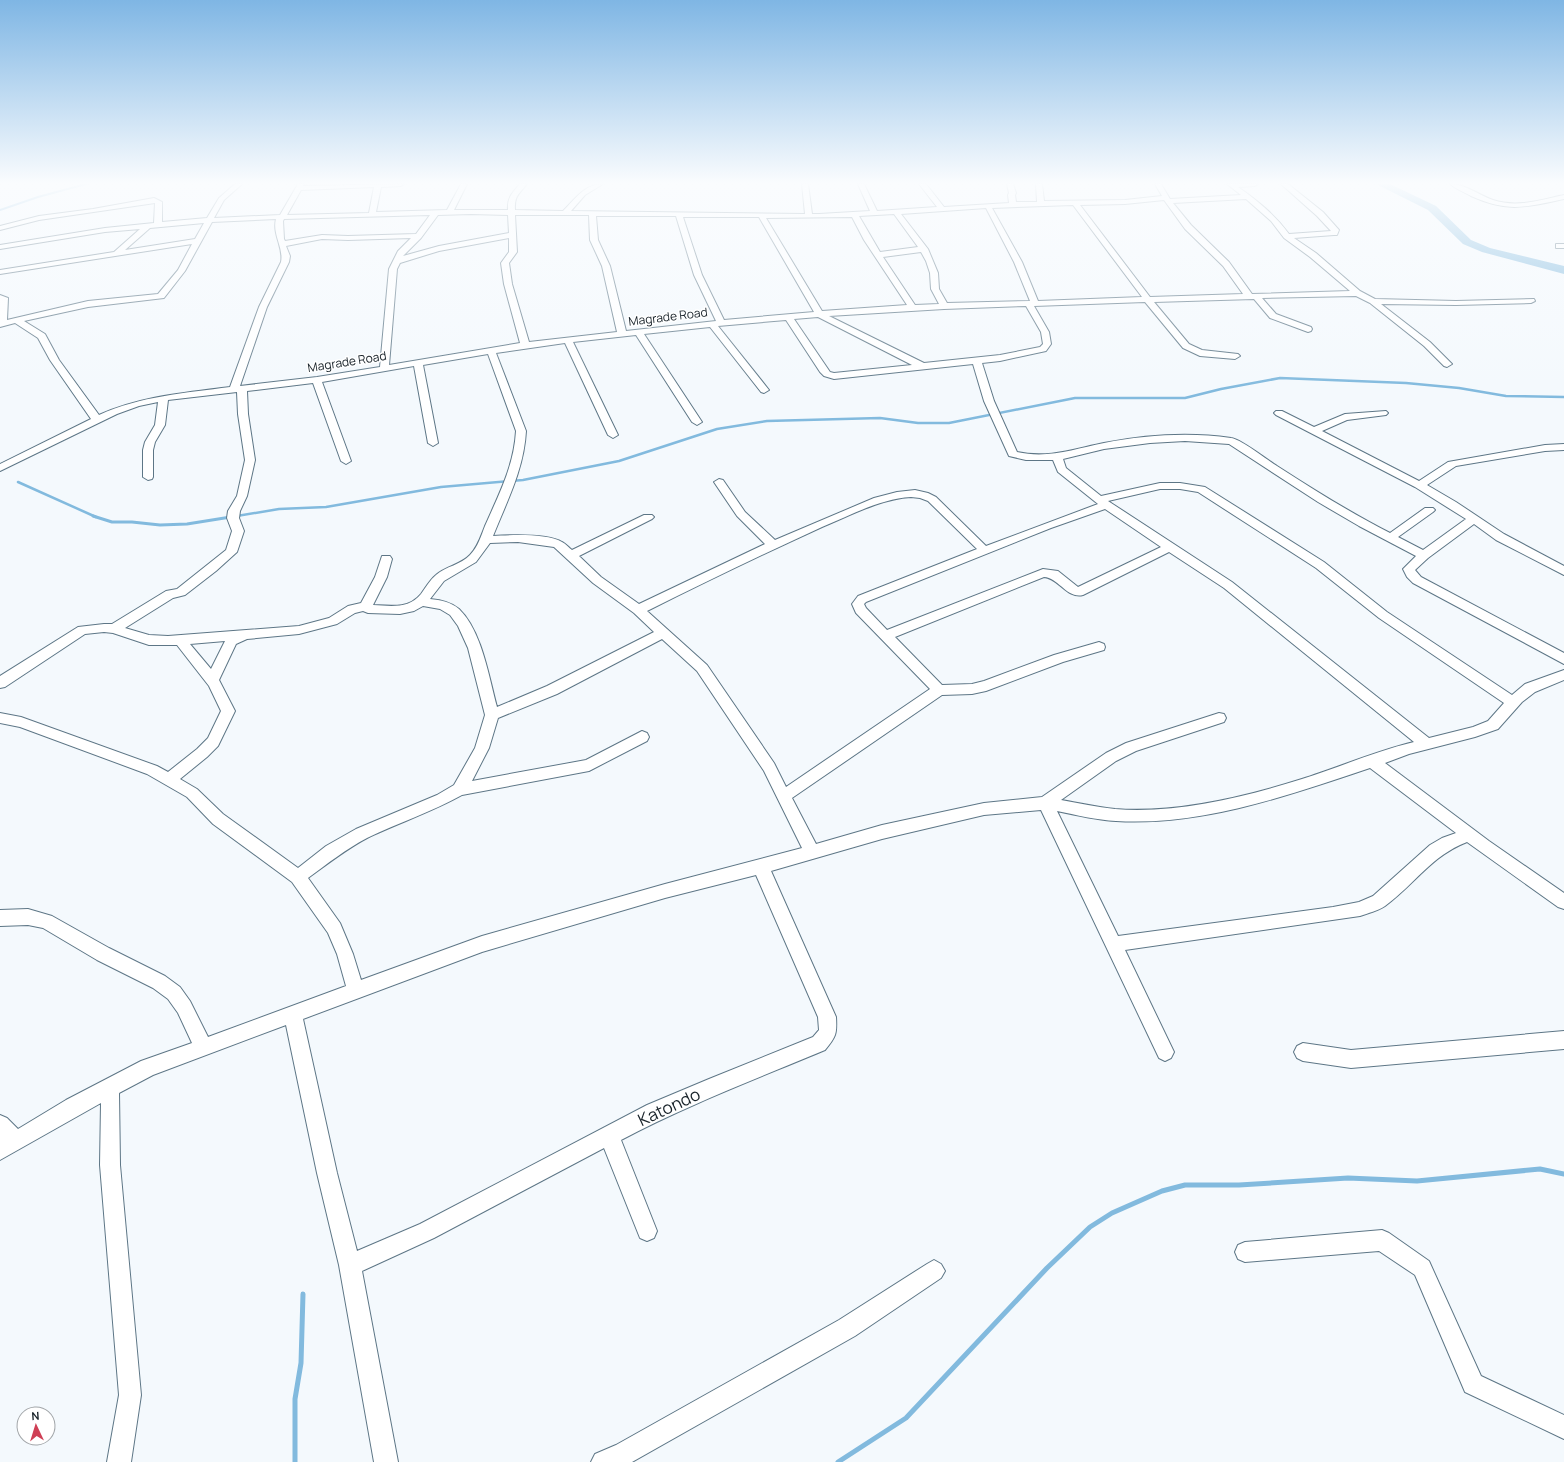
<svg xmlns="http://www.w3.org/2000/svg" width="1564" height="1462" viewBox="0 0 1564 1462" font-family="Manrope,sans-serif">
  <style>
    .lines { fill: none; stroke-linecap: round; stroke-linejoin: round }
    .stream-far3 { stroke: #82bade; stroke-width: 2 }
    .stream-far2 { stroke: #82bade; stroke-width: 2.5 }
    .stream-far1 { stroke: #82bade; stroke-width: 3 }
    .stream { stroke: #82bade; stroke-width: 5 }
    .river { fill: #82bade; fill-rule: evenodd }
    .minor-casing { stroke: #5d7686; stroke-width: 2 }
    .minor { fill: #fff; fill-rule: evenodd }
    .labels { text-anchor: middle; stroke-width: 3; stroke-linejoin: round; paint-order: stroke }
    .far-street-label { font-size: 12px; fill: #172128; stroke: #fff }
    .near-street-label { font-size: 17px; fill: #172128; stroke: #fff }
  </style>
  <rect width="100%" height="100%" fill="#f4f9fd"/>
  <g class="lines">
    <polyline class="stream-far3" points="0,210 38,197 86,184"/>
    <g class="stream-far2">
      <polyline points="18,482 96,517"/>
      <polyline points="231,517 279,509 326,507 441,487 523,480 619,461 717,429 767,421 880,418 918,423 949,423 1075,398 1185,398 1221,389 1280,378 1406,383 1459,388 1506,396 1564,397"/>
    </g>
    <polyline class="stream-far1" points="93,516 112,522 132,522 160,525 187,524 237,516"/>
    <g class="stream">
      <polyline points="295,1462 295,1399 301,1363 303,1294"/>
      <polyline points="838,1462 906,1418 1047,1268 1090,1227 1112,1213 1162,1191 1185,1185 1239,1185 1348,1178 1417,1181 1540,1169 1564,1174"/>
    </g>
    <polygon class="river" points="1376,184 1390,184 1436,206 1471,240 1490,248 1564,266 1564,274 1482,252 1463,244 1428,210"/>
    <defs>
      <g id="minor">
        <path d="M235,184H242L224,200L214,218L280,215L298,184H304L303,186L404,184L401,186L381,187L376,212L447,210L461,184H467L454,210H508C507,198 512,193 520,184H527C519,194 514,196 515,210L563,211C575,199 585,184 603,184L585,195L571,211L805,214L802,184H808L812,214H819L870,211L858,184H864L877,211L937,207L919,184H926L944,207L1009,203L1008,195L1009,193L1007,184H1013L1016,193L1015,195L1016,202H1037L1036,184H1042L1044,201L1125,200L1162,196L1155,184H1161L1170,199L1241,195L1227,184H1258L1255,186L1238,187C1258,201 1274,214 1289,234L1331,231L1317,216L1281,184H1288L1323,212L1339,230L1337,235H1334L1294,238L1316,253L1360,291L1375,299L1456,301L1534,299L1535,301L1531,303L1456,305L1381,304L1430,342L1452,364L1447,367L1444,366L1424,346L1370,303L1356,296L1262,298L1276,314L1311,327L1312,329L1311,331L1308,332L1270,318L1254,299L1154,302L1189,344L1202,350L1238,354L1240,356L1235,359L1200,356L1183,348L1145,302L1034,306L1049,332L1051,344L1046,351L1000,361L982,363L994,401L1017,452C1048,459 1074,449 1104,443C1145,435 1190,432 1231,438C1241,439 1267,460 1277,466C1314,490 1351,513 1390,533L1425,508H1433L1435,510L1433,512L1398,537L1423,550L1466,519L1415,487L1276,415L1274,413L1276,411H1282L1314,427L1345,414L1386,411L1388,413L1386,415L1347,420L1322,431L1419,481L1448,462L1545,445L1564,444V450L1545,451L1456,466L1427,485L1456,502L1504,534L1564,566V575L1496,540L1474,524L1428,558L1415,570L1421,577L1564,653V664L1413,583L1407,577L1403,569L1416,556L1359,526L1318,502L1229,444L1185,441L1150,443L1104,449L1063,459L1066,468L1101,496L1160,483H1180L1205,487L1324,562L1387,612L1512,695L1525,684L1564,670V680L1535,692L1522,702L1498,729L1475,737L1409,754L1385,763L1489,841L1564,893V909L1558,907L1467,842C1431,856 1415,884 1385,906C1378,911 1368,913 1360,916L1125,950L1174,1052L1171,1058L1165,1061L1159,1058L1041,810L984,815L882,839L771,871L836,1017C837,1034 836,1037 825,1050C756,1079 687,1105 621,1140L657,1231L654,1238L647,1241L640,1238L604,1148L434,1238L362,1271L398,1462H374L339,1265L317,1173L286,1025L153,1075L119,1093L120,1165L141,1395L131,1462H107L119,1395L100,1165L101,1103L0,1160V1115L7,1118L18,1129L66,1100L141,1061L192,1043L178,1013L168,999L153,988L97,960L43,928L28,925L0,926V910L28,909L52,916L109,948L165,976L180,987L190,1001L208,1037L346,986L337,954L328,933L292,882L213,824L187,797L147,774L20,727L0,723V713L21,717L157,766L168,772L197,749L208,738L221,711L209,686L177,645H149L113,633L104,632L85,634L5,687L0,688V676L78,627L104,624H112L166,591L177,589L226,550L232,531L227,518L228,511L237,496L245,460L238,414L237,392L168,400L165,425L155,442L153,450V477L152,479L148,480L143,477V450L145,442L155,425L158,402L139,406L117,414L0,471V464L91,419L50,360L38,338L15,323L0,327V295L8,298L7,320L88,301L158,294L178,270L192,244L0,274V270L114,252L140,229L105,232L0,249V245L105,228L154,223L155,203L39,220L0,230V226L39,216L93,209L154,198L162,202V222L207,218L219,198ZM374,187L369,213L287,215L301,190ZM1246,199L1271,221L1284,238L1310,257L1350,291L1252,294L1229,262L1191,225L1173,203ZM1164,200L1185,229L1223,266L1243,294L1150,297L1080,205L1125,204ZM1073,205L1142,297L1038,301L1022,262L992,208ZM986,208L1014,262L1030,301L947,303L939,289L938,273L928,249L901,214ZM471,214L508,215L509,233L439,246L403,256L421,238L438,215ZM894,214L918,247L880,252L859,216ZM430,215L416,234L348,236L322,235L285,241L284,239L283,221L284,219ZM515,215H589L590,240L602,266L617,332L529,342L512,284L509,263L517,252ZM596,216H676L694,275L716,321L626,331L610,266L598,240ZM683,217H759L814,312L724,320L702,275ZM852,217L864,240L907,305L822,311L766,218ZM276,219C272,234 284,248 281,262L259,307L230,387C185,393 141,396 99,415L59,360L45,334L24,321L88,307L164,298L185,271L212,222ZM204,223L195,239L125,250L150,228ZM411,238L398,251L389,269L380,367L317,377L240,386L267,307L289,262L290,256L286,246L322,239L348,240ZM509,238V252L501,263L504,284L520,343L389,365L397,269L400,263L439,251ZM921,252L926,261L930,273L931,289L939,304L915,305L883,257ZM1026,306L1041,332L1043,344L1040,347L1000,355L924,363L829,316L944,309ZM818,317L912,365L834,373L830,372L794,319ZM786,320L820,372L824,376L834,379L973,364L984,401L1009,456L1026,460H1053L1058,472L1098,504L986,546L936,497L928,493L915,490L897,492L874,498L775,540L745,512L723,480L719,479L714,482L737,516L765,544L639,604L601,577L579,556L652,519L654,517L652,515H644L572,550C569,548 566,544 562,542C547,533 510,535 493,536C507,501 524,469 526,431L496,353L565,343L608,435L613,438L618,435L573,342L636,335L692,422L697,425L702,422L644,334L710,327L761,392L764,393L769,390L718,326ZM488,354L516,431C514,466 499,494 485,526C481,536 478,547 470,555C461,565 446,566 436,575C430,580 426,587 421,594C409,609 391,606 373,605L387,577L392,559L390,556H382L375,577L361,603L348,606L329,618L299,626L168,636L149,635L125,628L173,598L185,595L216,571L237,552L244,531L239,518L240,511L247,496L255,460L248,414L247,391L313,383L341,461L346,464L351,461L322,382L414,366L428,443L433,446L438,443L423,365ZM1160,489H1180L1198,492L1316,568L1379,618L1504,703L1488,721L1473,727L1429,738L1232,582L1108,501ZM911,497L920,498L928,501L977,549L858,596L852,604L856,613L930,689L786,787L774,763L707,665L647,611C705,582 763,554 822,527C851,515 880,499 911,497ZM1105,509L1161,547L1078,587L1058,571L1043,569L887,630L866,608L864,604L866,602L1051,528ZM518,542L554,547L593,583L634,613L654,632L547,686L497,707C489,678 482,631 459,609C451,602 441,600 430,599L444,581L476,562L490,543ZM1169,552L1224,588L1414,742C1376,751 1340,767 1302,779C1245,797 1176,814 1115,809C1097,807 1079,803 1061,800L1116,761L1136,751L1224,722L1226,718L1224,714L1219,713L1126,743L1106,753L1042,797L984,803L882,825L816,844L792,798L942,695L972,694L986,691L1063,662L1104,650L1105,647L1104,644L1099,642L1054,655L984,681L972,684L942,685L895,637L1044,577C1059,578 1067,599 1083,595ZM423,606L440,609L450,615L458,626L468,648L485,715L475,748L454,785L437,795L356,829L326,846L298,868L223,814L197,789L180,779L207,757L218,746L235,711L219,680L236,644L247,639L299,634L337,624L355,613L363,611L368,613L400,614L414,611ZM662,639L697,671L764,771L802,848L665,884L482,936L361,980L353,954L340,923L308,878C327,864 346,849 367,838C398,823 432,812 462,795L589,771L647,741L649,737L647,733L642,731L586,760L472,781L489,748L498,718L557,694ZM225,641L211,669L190,644ZM1370,768L1456,833L1442,838L1430,845L1373,896L1359,902L1333,907L1118,936L1057,811C1076,815 1097,820 1116,821C1204,826 1289,795 1370,768ZM756,875L818,1017L819,1030L813,1037L709,1079L647,1105L420,1224L357,1251L337,1173L303,1019L482,952L665,898Z"/>
        <path d="M1450,184C1465,184 1479,195 1493,200C1517,208 1540,200 1564,195V199C1526,207 1509,213 1471,196C1464,192 1456,189 1450,184Z"/>
        <rect x="1556" y="244" width="8" height="4"/>
        <polygon points="1564,1031 1564,1049 1351,1068 1303,1061 1297,1058 1294,1052 1297,1046 1303,1043 1351,1050"/>
        <polygon points="1382,1230 1389,1233 1429,1261 1481,1376 1564,1415 1564,1439 1465,1392 1415,1275 1379,1251 1245,1262 1238,1259 1235,1252 1238,1245 1245,1242"/>
        <polygon points="934,1260 941,1264 945,1271 941,1278 855,1336 632,1462 591,1462 595,1454 616,1445 839,1320 927,1264"/>
      </g>
    </defs>
    <use href="#minor" class="minor-casing"/>
    <use href="#minor" class="minor"/>
  </g>
  <linearGradient id="sky" x2="0" y2="1"><stop stop-color="#7fb6e4"/><stop offset="0.47" stop-color="#fafcfe"/><stop offset="1" stop-color="#fafcfe" stop-opacity="0"/></linearGradient>
  <rect width="1564" height="389" fill="url(#sky)"/>
  <g class="labels">
    <g class="far-street-label">
      <text transform="translate(668 317) rotate(-7)" y="4">Magrade Road</text>
      <text transform="translate(347 362) rotate(-9)" y="4">Magrade Road</text>
    </g>
    <g class="near-street-label">
      <text transform="translate(669 1107) rotate(-25)" y="6">Katondo</text>
    </g>
  </g>
  <g transform="translate(36 1426) rotate(356)"><circle r="19" fill="#ffffff" stroke="#a2a6a9"/>
  <path d="M0-3L7 15L0 10L-7 15Z" fill="#cf3f55"/>
  <text y="-6" font-size="11" font-weight="bold" text-anchor="middle" fill="#172128">N</text>
  </g>
</svg>
